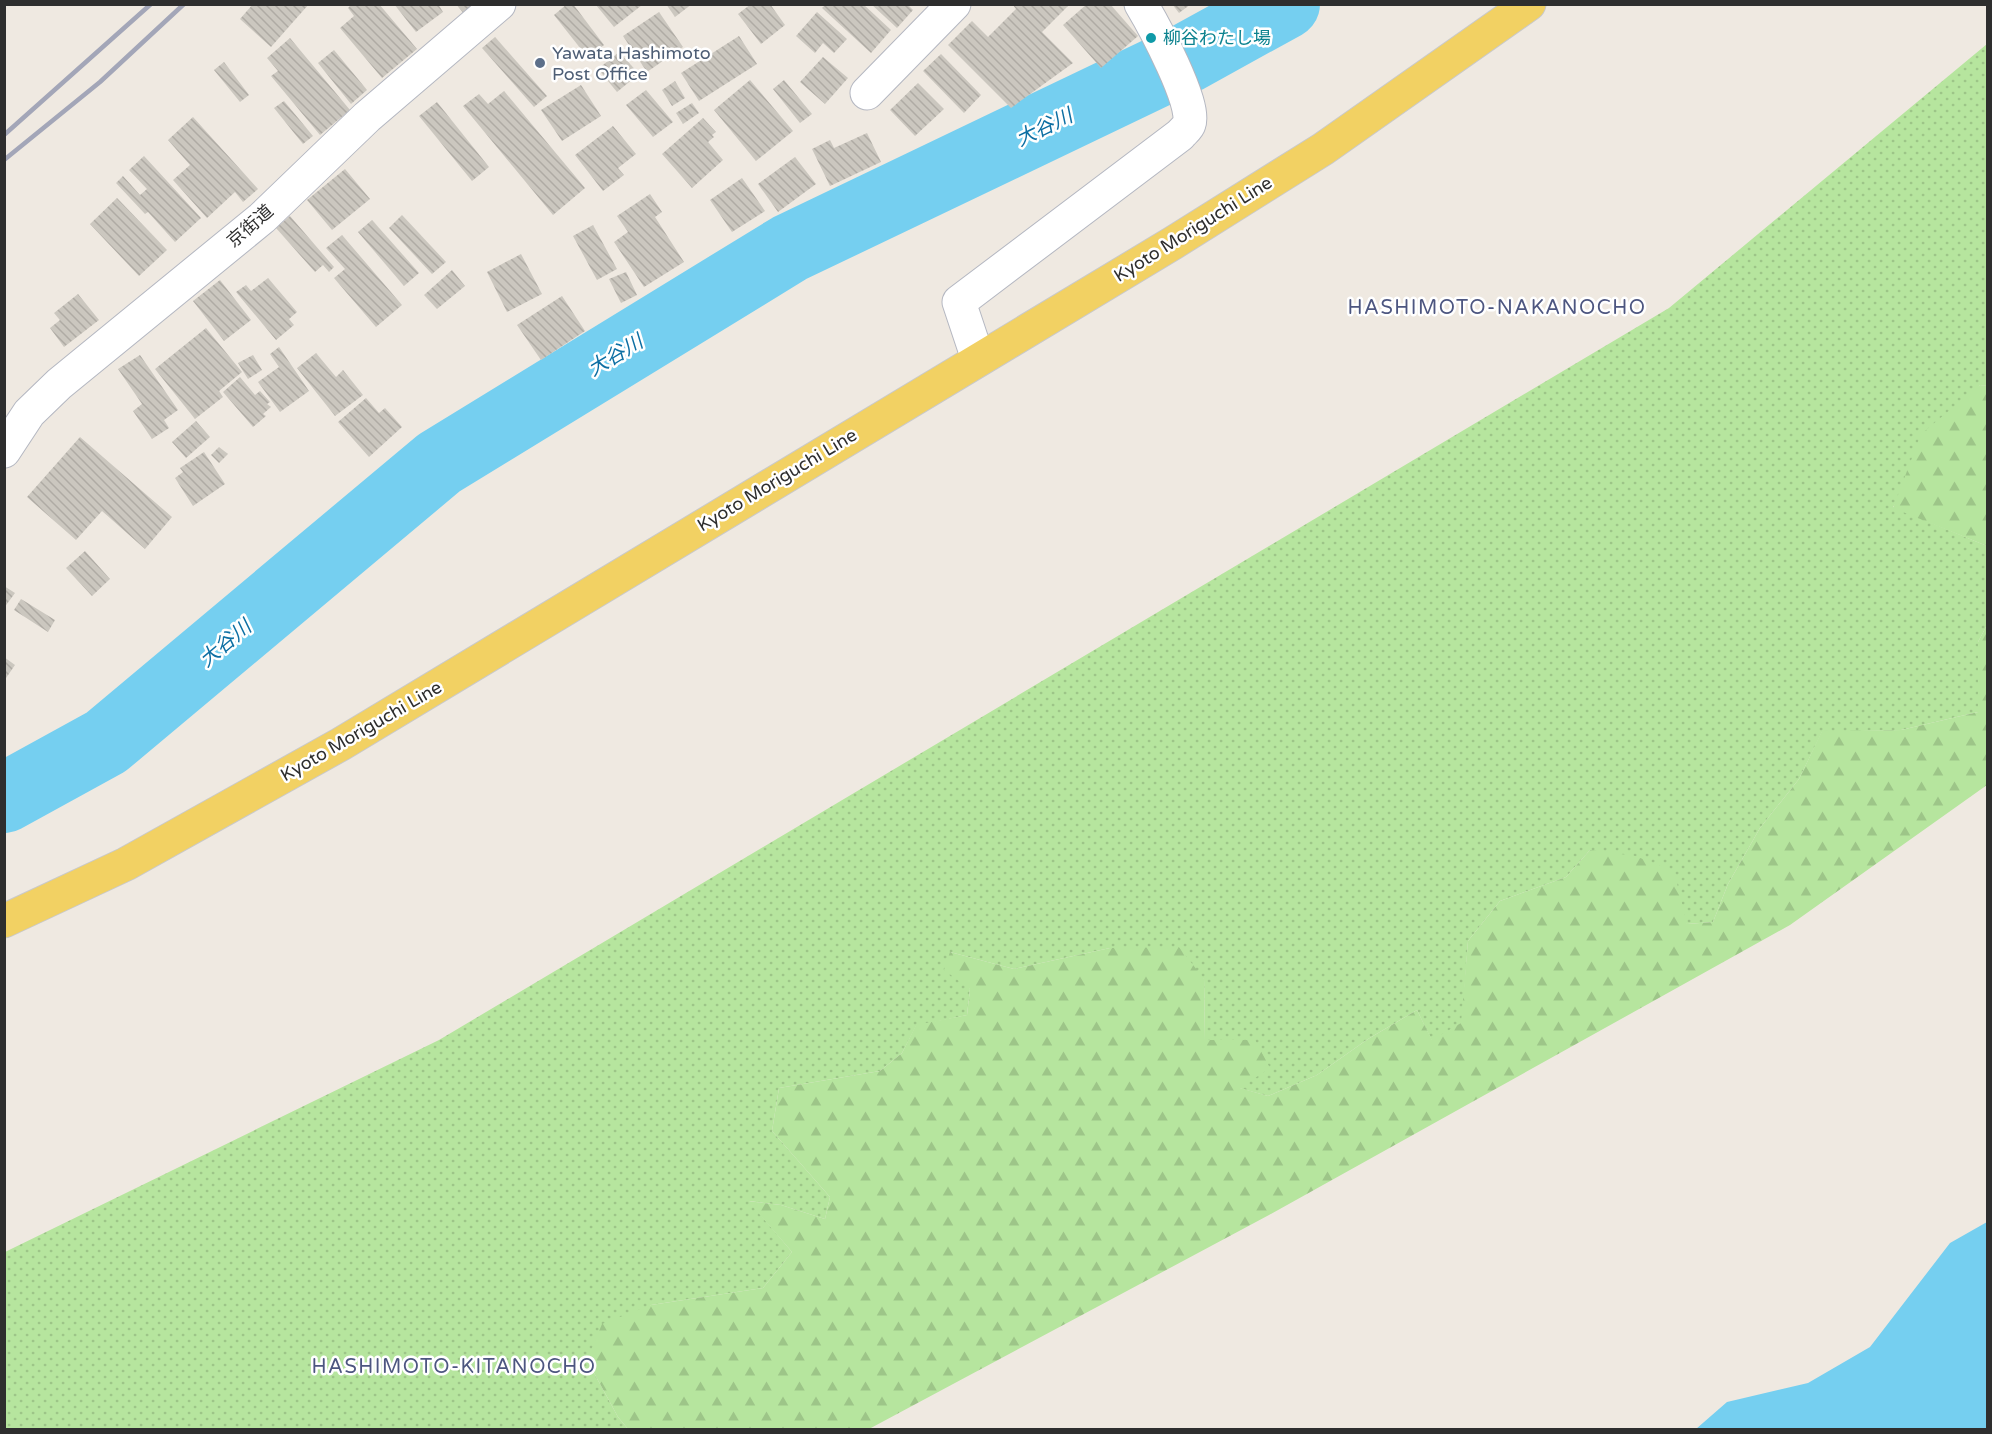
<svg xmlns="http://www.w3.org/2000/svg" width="1992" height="1434" viewBox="0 0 1992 1434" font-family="'Varela Round','Noto Sans JP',sans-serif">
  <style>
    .grass { fill: url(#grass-dots) }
    .forest { fill: url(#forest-firs) }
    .water { fill: #75cff0 }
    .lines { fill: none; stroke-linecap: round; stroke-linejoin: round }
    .river { stroke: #75cff0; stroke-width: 70 }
    .building { fill: url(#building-back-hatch) }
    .street-casing { stroke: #b4b7c1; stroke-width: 35 }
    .primary-casing { stroke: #c9c9c9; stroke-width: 35 }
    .street { stroke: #fff; stroke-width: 33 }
    .primary { stroke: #f2d163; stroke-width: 33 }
    .rail { stroke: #a3a6b8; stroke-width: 4.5 }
    .culture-dot { fill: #0f9aa8; stroke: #fff; stroke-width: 2 }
    .service-dot { fill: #5c6f8a; stroke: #fff; stroke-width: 2 }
    .labels { text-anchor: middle; stroke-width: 5; stroke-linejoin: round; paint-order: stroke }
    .culture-label { font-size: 18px; fill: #0d838f; stroke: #fff; text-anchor: start }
    .service-label { font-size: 18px; fill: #4e5e75; stroke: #fff; text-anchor: start }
    .street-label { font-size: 18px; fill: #2e2e2e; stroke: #fff }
    .water-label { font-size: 20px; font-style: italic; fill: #0d6fa3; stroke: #fff }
    .neighbourhood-label { font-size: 20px; letter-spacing: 1.5px; fill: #4d5680; stroke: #fff }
  </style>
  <defs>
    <pattern id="grass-dots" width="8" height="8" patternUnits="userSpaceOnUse" patternTransform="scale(1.5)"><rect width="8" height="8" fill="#b6e59e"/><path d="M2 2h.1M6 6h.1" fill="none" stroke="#9dc588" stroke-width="1.8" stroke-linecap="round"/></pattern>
    <pattern id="forest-firs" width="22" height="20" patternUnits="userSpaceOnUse" patternTransform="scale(1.5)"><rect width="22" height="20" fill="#b6e59e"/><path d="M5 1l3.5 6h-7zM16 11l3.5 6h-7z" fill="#9dc588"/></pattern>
    <pattern id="building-back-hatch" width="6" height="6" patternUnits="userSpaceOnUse" patternTransform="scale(1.5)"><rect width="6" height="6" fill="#cbc7bf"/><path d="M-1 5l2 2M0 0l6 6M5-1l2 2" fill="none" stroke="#afaba4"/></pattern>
  </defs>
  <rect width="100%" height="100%" fill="#efe9e1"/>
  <polygon class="grass" points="1987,44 1987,386 1980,385 1893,507 1987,546 1987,625 1978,642 1978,712 1901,730 1822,732 1799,779 1760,828 1728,884 1713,922 1687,924 1590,850 1566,877 1500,901 1468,941 1462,1023 1432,1041 1417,1010 1368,1039 1317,1075 1268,1096 1239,1088 1205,1041 1204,979 1110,948 1014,969 950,952 970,989 967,1015 916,1026 902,1053 880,1071 779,1088 772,1131 830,1197 825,1219 781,1205 749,1201 792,1252 763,1288 651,1305 587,1360 618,1417 628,1429 5,1430 5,1252 439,1040 1669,308"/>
  <g class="forest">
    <polygon points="1980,385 1988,386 1987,546 1893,508 1921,434"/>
    <polygon points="1987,625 1987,785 1790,925 1269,1215 869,1429 628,1429 618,1417 587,1360 602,1324 651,1305 763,1288 792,1252 748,1201 781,1205 825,1219 830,1197 772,1131 779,1088 880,1071 902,1053 916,1025 967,1015 970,989 944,970 950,952 1014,969 1110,948 1179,947 1204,979 1205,1040 1255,1040 1270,1068 1240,1088 1268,1096 1317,1075 1368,1039 1417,1010 1432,1040 1461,1023 1468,941 1500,901 1566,877 1590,850 1635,856 1674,871 1687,924 1713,922 1728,884 1760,828 1799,779 1822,731 1901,730 1978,712 1978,642"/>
  </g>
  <polygon class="water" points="1987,1222 1987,1429 1696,1429 1727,1402 1808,1383 1870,1347 1950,1243"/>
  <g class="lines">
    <polyline class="river" points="4,798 106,742 439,463 790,248 1187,58 1285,4"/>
  </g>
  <g class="building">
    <polygon points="253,4 309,4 271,47 240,19"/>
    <polygon points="352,4 379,4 417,49 382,78 340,28 354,16 348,8"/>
    <polygon points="394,4 438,4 443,12 416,32"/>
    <polygon points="456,4 474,4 464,14"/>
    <polygon points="567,4 573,4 604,45 588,58 554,15"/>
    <polygon points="666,4 692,4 675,17"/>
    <polygon points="751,4 770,4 785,25 761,44 738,14"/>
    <polygon points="826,4 863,4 891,30 871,53 822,8"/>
    <polygon points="871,4 907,4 913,10 897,28"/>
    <polygon points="1012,4 1070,4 1042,32 1073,63 1011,108 948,45 972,21 988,37 1016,9"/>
    <polygon points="1087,4 1110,4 1138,36 1101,68 1063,25"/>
    <polygon points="1172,4 1191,4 1179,13"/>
    <polygon points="596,5 642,5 614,27"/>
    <polygon points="659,12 683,47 647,72 623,36"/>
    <polygon points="817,12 847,39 834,53 823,43 815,53 796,36"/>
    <polygon points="739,36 757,64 699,101 681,73"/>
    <polygon points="495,37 547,96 534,107 482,48"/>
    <polygon points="290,38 350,110 320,135 271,76 278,71 267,58"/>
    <polygon points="334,50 367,90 351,104 318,63"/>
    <polygon points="619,52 639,74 617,92 598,69"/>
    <polygon points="941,54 981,95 964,113 923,71"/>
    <polygon points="823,57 848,78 825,104 800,82"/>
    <polygon points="224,62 249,95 240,102 214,70"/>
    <polygon points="750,80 793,131 756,161 714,110"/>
    <polygon points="784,80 812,114 800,123 773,89"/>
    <polygon points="675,81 685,98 672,106 662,90"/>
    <polygon points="918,83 944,109 915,136 890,110"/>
    <polygon points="581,85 601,116 562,141 541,110"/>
    <polygon points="646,90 673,122 653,137 626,105"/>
    <polygon points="504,91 585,188 553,215 463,106 479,94 488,104"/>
    <polygon points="284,101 313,136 303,144 274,108"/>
    <polygon points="437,102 489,167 472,181 419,116"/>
    <polygon points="692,103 699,113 683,124 676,113"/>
    <polygon points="193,117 258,189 243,202 235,192 207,218 173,180 190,165 168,140"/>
    <polygon points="703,118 716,132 712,135 714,137 708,142 723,160 692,188 662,154"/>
    <polygon points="613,126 636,154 618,168 624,175 603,191 575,155"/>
    <polygon points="867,133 881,162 830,186 812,149 830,140 834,148"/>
    <polygon points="144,156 201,218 175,242 148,212 145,214 116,183 123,176 140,195 147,189 129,170"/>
    <polygon points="795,157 816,184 778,212 758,184"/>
    <polygon points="345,169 370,199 332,230 307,200"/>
    <polygon points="742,178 765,211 732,232 710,200"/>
    <polygon points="650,194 662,212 655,217 684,262 644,287 614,242 628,232 617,216"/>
    <polygon points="117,198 167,250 139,276 90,224"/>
    <polygon points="402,215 446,262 432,274 389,228"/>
    <polygon points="290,216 334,267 329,272 323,265 315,272 276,228"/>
    <polygon points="372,220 419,273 404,286 358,232"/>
    <polygon points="593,225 617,269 597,280 573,236"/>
    <polygon points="342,235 402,305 376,327 334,278 345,269 326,248"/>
    <polygon points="521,254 542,294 507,312 487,272"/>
    <polygon points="452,270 465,286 437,309 424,295"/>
    <polygon points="626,272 637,295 621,303 609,279"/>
    <polygon points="268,278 297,312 289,319 294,325 276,340 236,292 246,285 251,291"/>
    <polygon points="220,280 251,320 224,341 193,301"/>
    <polygon points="78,294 99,320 64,347 50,328 60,320 54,313"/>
    <polygon points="562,296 585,331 541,360 517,325"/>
    <polygon points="206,328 242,372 219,391 223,397 195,419 155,369"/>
    <polygon points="279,347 309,391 280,412 258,382 279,367 270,354"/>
    <polygon points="316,353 336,377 343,370 363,395 335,416 297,368"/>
    <polygon points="140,355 178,410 164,420 169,428 152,439 133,411 142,404 118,369"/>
    <polygon points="253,355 262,370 248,379 238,363"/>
    <polygon points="240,377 255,395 260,391 270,402 267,404 271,407 263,414 266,416 253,427 223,392"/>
    <polygon points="366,398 379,413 385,408 402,427 369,457 338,422"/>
    <polygon points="196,421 210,437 186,458 172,442"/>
    <polygon points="80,437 172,517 145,549 102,511 76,540 27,497"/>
    <polygon points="219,447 228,454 219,463 211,455"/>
    <polygon points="204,452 225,484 193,506 175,478 183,472 180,468"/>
    <polygon points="85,551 110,579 92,596 66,568"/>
    <polygon points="4,586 15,593 4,608"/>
    <polygon points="21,599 55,620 48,632 14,610"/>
    <polygon points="4,657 15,665 4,681"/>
  </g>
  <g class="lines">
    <defs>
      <g id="street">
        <polyline points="867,93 954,4"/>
        <path d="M978,359L959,302L1180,135C1182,132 1188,128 1189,124C1197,105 1153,24 1141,4"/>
        <polyline points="4,451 29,413 59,384 262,218 367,117 499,4"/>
      </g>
      <polyline id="primary" points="4,921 126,864 341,744 1173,243 1323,149 1529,4"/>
    </defs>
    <use href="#street" class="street-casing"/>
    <use href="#primary" class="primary-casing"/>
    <use href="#street" class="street"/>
    <use href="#primary" class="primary"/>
    <g class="rail">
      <polyline points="4,135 151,4"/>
      <polyline points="4,160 100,82 184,4"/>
    </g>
  </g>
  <circle class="culture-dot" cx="1151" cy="38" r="6"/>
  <circle class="service-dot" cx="540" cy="63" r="6"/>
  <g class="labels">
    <g class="culture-label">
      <text x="1163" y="44">柳谷わたし場</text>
    </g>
    <g class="service-label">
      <text x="552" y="59">Yawata Hashimoto<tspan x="552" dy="21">Post Office</tspan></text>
    </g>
    <g class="street-label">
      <text transform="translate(250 226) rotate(-41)" y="6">京街道</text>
      <text transform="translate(1193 229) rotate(-32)" y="6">Kyoto Moriguchi Line</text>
      <text transform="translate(777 480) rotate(-31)" y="6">Kyoto Moriguchi Line</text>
      <text transform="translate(361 731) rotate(-30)" y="6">Kyoto Moriguchi Line</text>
    </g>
    <g class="water-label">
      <text transform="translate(1044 127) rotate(-26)" y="7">大谷川</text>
      <text transform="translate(615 355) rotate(-31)" y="7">大谷川</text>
      <text transform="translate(225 643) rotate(-40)" y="7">大谷川</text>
    </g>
    <g class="neighbourhood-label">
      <text x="1497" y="314">HASHIMOTO-NAKANOCHO</text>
      <text x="454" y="1373">HASHIMOTO-KITANOCHO</text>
    </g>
  </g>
  <rect width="1992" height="1434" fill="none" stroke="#2e2e2e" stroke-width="12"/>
</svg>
